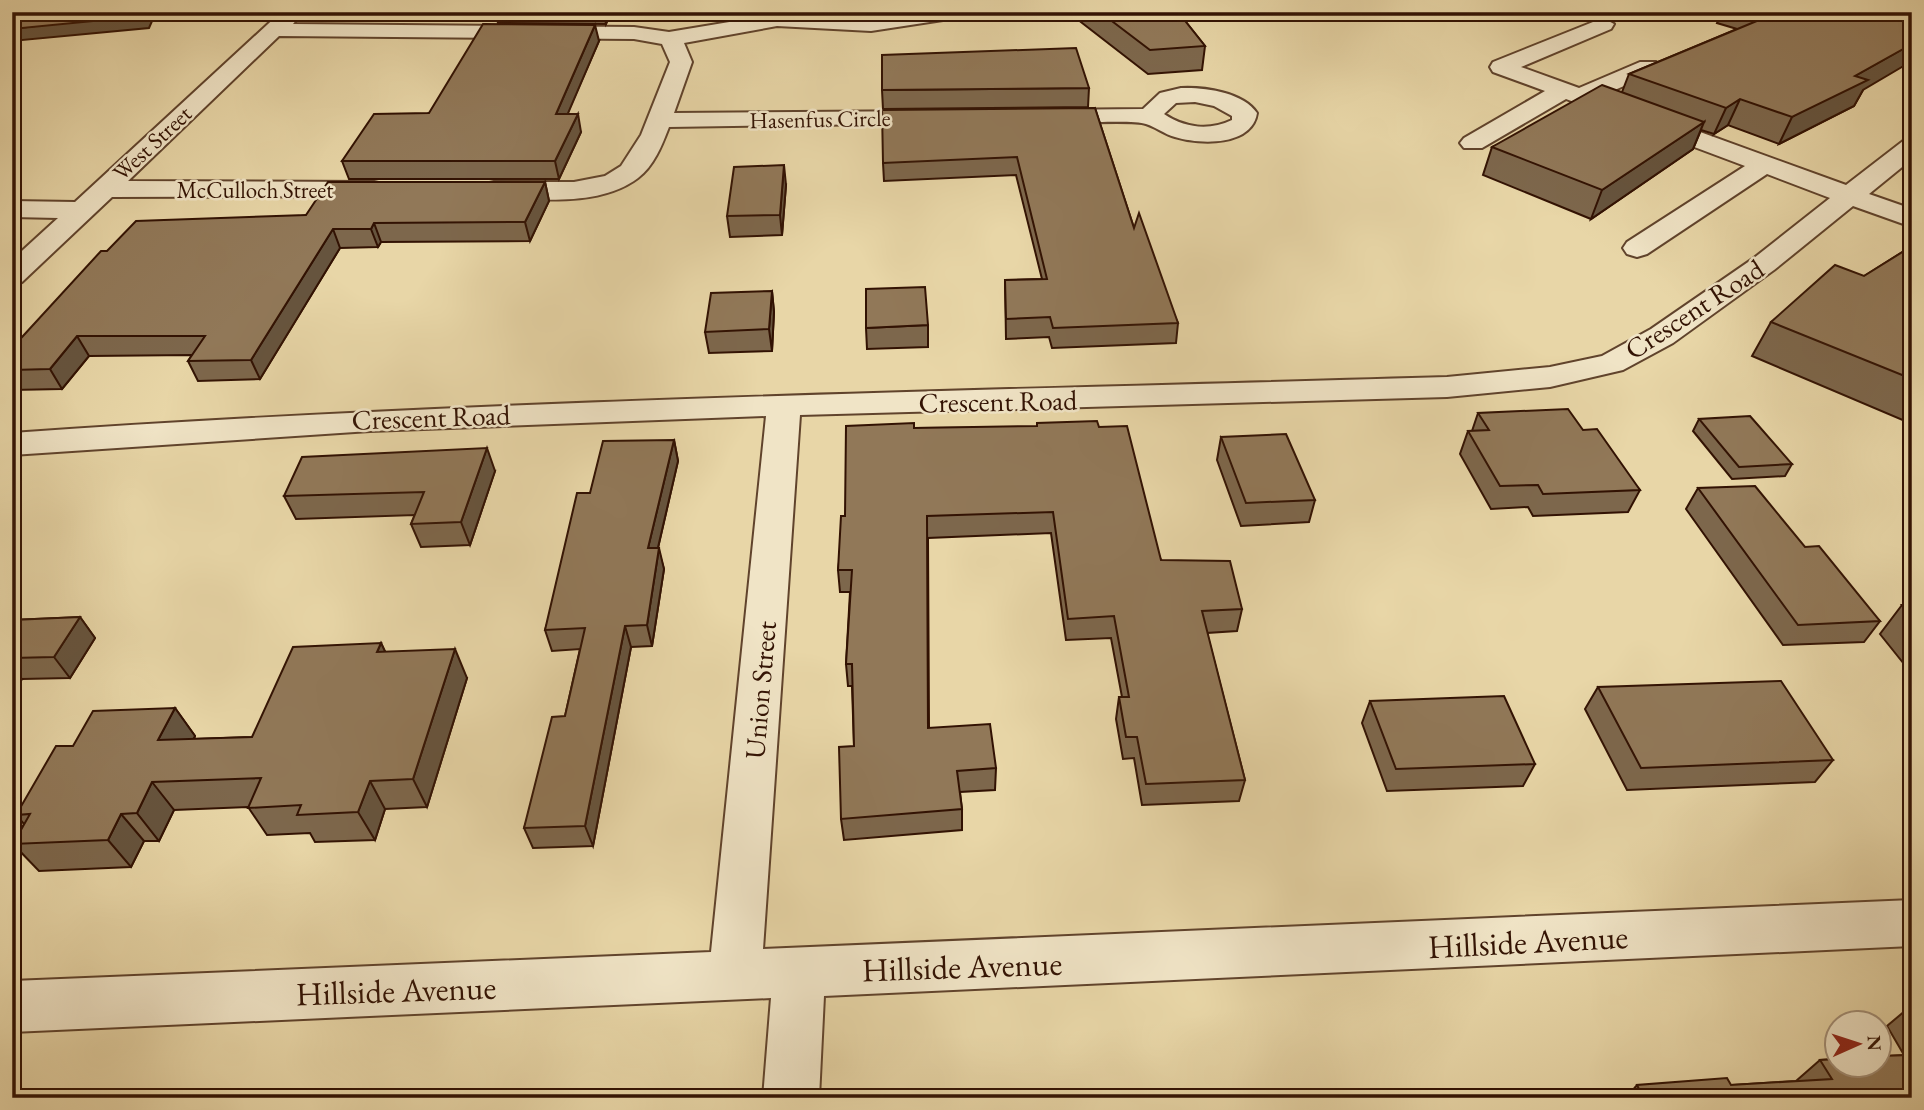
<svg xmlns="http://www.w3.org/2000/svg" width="1924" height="1110" viewBox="0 0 1924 1110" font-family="'EB Garamond',serif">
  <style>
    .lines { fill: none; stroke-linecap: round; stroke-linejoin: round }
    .minor-casing { stroke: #60432c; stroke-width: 4 }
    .minor { fill: #f0e4c6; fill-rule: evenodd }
    .wall { fill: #7d674c; stroke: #321203; stroke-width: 2 }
    .shaded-wall { fill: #66543e; stroke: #321203; stroke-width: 2 }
    .building { fill: #917858; stroke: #321203; stroke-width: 2 }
    .labels { text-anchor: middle; stroke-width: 5; stroke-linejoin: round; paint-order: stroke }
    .far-street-label { font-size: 23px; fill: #321203; stroke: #f0e4c6 }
    .street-label { font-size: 28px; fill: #321203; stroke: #f0e4c6 }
    .near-street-label { font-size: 33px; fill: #321203; stroke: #f0e4c6 }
  </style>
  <rect width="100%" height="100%" fill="#e8d6a7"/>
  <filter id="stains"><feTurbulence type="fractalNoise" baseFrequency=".00286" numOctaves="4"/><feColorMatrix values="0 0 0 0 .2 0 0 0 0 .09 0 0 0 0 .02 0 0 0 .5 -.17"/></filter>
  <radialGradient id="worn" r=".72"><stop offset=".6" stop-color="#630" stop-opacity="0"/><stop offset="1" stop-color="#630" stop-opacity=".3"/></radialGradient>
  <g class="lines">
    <defs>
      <g id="minor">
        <path d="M281,12H303L293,24L634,27L669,32L777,14L871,19L913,12H966L956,18L871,31L777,26L684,43L692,62L674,113L935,111L944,113L947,118L944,123L669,127C662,145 654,166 638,178C600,207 539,199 494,198L485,196L481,190L485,184L494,182H574L605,176L621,166L641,135L670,62L662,44L634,39L279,36L128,181L374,182L383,184L387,190L383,196L112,197L22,282L12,285V260L58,218L12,217V201L75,202Z"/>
        <path d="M1603,18L1614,24L1611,29L1521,67L1579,88L1640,62H1656L1659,67L1656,72L1601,96L1846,185L1903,141L1912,138V159L1869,194L1912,209V227L1853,206L1774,270L1673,343L1623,370L1550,387L1447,397L800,415L763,949L1912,900V946L824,996L819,1098H763L771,998L12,1032V981L711,952L766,416L370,431L12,455V433C490,399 968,391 1447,377L1550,367L1602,356L1651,329L1754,258L1830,198L1767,174L1647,254L1637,257L1627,254L1623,248L1627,242L1745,166L1566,99L1482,148H1464L1460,143L1464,138L1545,91L1493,72L1490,67L1493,62Z"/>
        <path d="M1181,88C1204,87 1243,92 1257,113C1252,146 1201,145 1175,137C1164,134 1156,127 1146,124C1132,119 1063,124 1044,124L1035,122L1032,117L1035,112L1044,110L1143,109L1160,93ZM1195,102L1214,106L1232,116V120C1209,131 1185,128 1164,114L1176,103Z"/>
      </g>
    </defs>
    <use href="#minor" class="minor-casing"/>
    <use href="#minor" class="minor"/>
  </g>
  <g class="wall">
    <polygon points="495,12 611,12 606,24 498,23"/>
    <polygon points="1068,12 1178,12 1205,46 1202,70 1148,74"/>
    <polygon points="1722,12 1912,12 1863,90 1854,106 1779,144 1728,125 1714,134 1701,130 1693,149 1591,219 1483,175 1492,147 1622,92 1629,74 1737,29 1717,23"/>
    <polygon points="599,41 567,114 581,132 559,179 349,179 342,161 429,113"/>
    <polygon points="1089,88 1088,107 883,109 882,90"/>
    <polygon points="1095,108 1134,228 1178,323 1176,343 1052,348 1049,337 1006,339 1005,280 1042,279 1016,175 884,181 883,163"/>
    <polygon points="545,182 549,201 530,241 381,242 378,247 340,248 260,379 198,381 188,361 192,355 89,356 62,389 12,390 12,348 107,251 306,215"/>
    <polygon points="786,185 782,235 730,237 727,216"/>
    <polygon points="1912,246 1912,424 1752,356 1771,322 1864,276"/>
    <polygon points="772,291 774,312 772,351 709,353 705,332"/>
    <polygon points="928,325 928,347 867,349 866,328"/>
    <polygon points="1478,413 1583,430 1640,490 1628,512 1533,516 1528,507 1491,509 1460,454 1468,431 1472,431"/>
    <polygon points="1699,419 1792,464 1785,476 1732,479 1693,431"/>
    <polygon points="1099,427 1161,560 1242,609 1237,631 1207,633 1245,780 1239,801 1142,805 1134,758 1123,759 1116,719 1119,697 1122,697 1111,638 1066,640 1051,533 928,538 929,728 996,768 995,790 960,792 962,809 962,830 844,840 841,819 854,746 852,686 848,686 846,664 850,592 840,592 838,570 845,516 914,428"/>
    <polygon points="1221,437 1315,500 1309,522 1241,526 1217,460"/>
    <polygon points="674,440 678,461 658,548 664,569 652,646 631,647 593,846 533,848 524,828 565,716 580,649 552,651 545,630 590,493"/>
    <polygon points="495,471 470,545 421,547 411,524 415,515 296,519 284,496"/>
    <polygon points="1698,488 1805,547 1880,621 1864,642 1783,645 1686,509"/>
    <polygon points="1902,605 1912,605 1912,674 1880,634"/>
    <polygon points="80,617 95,638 70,678 22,679 12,694 12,620"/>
    <polygon points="381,643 385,652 467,678 427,807 385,809 375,840 315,842 310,833 267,835 248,807 174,810 159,841 144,841 131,867 39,871 13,844 24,824 16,815 73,746 175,708 195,736 194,739 252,737"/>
    <polygon points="1598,687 1833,760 1815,782 1627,790 1585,709"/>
    <polygon points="1370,701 1535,764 1523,786 1387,791 1362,723"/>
    <polygon points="1912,1005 1912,1098 1626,1098 1637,1085 1731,1085 1796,1081 1820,1060 1904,1055 1887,1026"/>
  </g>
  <g class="shaded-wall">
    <polygon points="146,12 156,12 149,28 12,41 12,29"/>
    <polygon points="604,12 611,12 606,24"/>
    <polygon points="595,25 599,41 560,132 556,114"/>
    <polygon points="1912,44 1912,61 1863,90 1854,106 1779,144 1792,117 1855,76"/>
    <polygon points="1740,99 1728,125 1714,134 1726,108"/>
    <polygon points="578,114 581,132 559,179 555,161"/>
    <polygon points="1704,122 1693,149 1591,219 1602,190"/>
    <polygon points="784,165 786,185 782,235 780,215"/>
    <polygon points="545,182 549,201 530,241 525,222"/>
    <polygon points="374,223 381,242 378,247 371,229"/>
    <polygon points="333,229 340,248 260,379 251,360"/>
    <polygon points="772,291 774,312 772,351 769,329"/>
    <polygon points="77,336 89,356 62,389 50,369"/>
    <polygon points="674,440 678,461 653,569 648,548"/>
    <polygon points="487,448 495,471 470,545 461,522"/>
    <polygon points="659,548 664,569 652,646 647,625"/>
    <polygon points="80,617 95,638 70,678 54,657"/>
    <polygon points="625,626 631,647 593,846 585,826"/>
    <polygon points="381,643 395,672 377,652"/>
    <polygon points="455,649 467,678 427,807 413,779"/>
    <polygon points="12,667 22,679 12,694"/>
    <polygon points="175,708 195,736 179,769 158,740"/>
    <polygon points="370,781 385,809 375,840 358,812"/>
    <polygon points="152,782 174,810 159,841 137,813"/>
    <polygon points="121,814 144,841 131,867 108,840"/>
  </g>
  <g class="building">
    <polygon points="12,12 146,12 144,16 12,29"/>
    <polygon points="1100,12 1178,12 1205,46 1150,50"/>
    <polygon points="1771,12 1912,12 1912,44 1855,76 1868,80 1792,117 1740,99 1726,108 1629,74 1776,13"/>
    <polygon points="483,24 595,25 556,114 578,114 555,161 342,161 374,114 429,113"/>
    <polygon points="1076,48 1089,88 882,90 882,55"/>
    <polygon points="1602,85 1704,122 1602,190 1492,147"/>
    <polygon points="1095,108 1134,228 1139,213 1178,323 1053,328 1050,317 1006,319 1005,280 1047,279 1017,157 883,163 882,110"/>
    <polygon points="784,165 780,215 727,216 734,167"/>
    <polygon points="328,182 545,182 525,222 374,223 371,229 333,229 251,360 188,361 205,336 77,336 50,369 12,370 12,348 101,251 107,251 136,221 306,215"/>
    <polygon points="1912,246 1912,379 1771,322 1835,265 1864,276"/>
    <polygon points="925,287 928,325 866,328 866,289"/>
    <polygon points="772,291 769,329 705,332 711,293"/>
    <polygon points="1568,409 1583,430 1597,429 1640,490 1543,494 1538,485 1500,486 1468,431 1489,430 1478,413"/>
    <polygon points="1750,416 1792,464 1739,467 1699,419"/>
    <polygon points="1097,421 1099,427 1127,426 1161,560 1230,561 1242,609 1202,611 1245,780 1146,784 1137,737 1126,737 1119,697 1129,697 1114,616 1068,619 1053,512 927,516 928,728 990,724 996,768 957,771 962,809 841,819 839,747 854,746 852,664 846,664 852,570 838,570 841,516 845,516 846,426 914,423 914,428 1037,426 1037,423"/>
    <polygon points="1286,434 1315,500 1246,503 1221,437"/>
    <polygon points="674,440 648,548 659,548 647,625 625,626 585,826 524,828 552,717 565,716 585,628 545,630 577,493 590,493 603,441"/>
    <polygon points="487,448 461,522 411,524 424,492 284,496 302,457"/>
    <polygon points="1755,486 1805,547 1819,546 1880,621 1798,625 1698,488"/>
    <polygon points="1902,605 1912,605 1912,617"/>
    <polygon points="80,617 54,657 12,658 12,620"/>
    <polygon points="381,643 377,652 455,649 413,779 370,781 358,812 297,815 301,805 248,808 261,778 152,782 137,813 121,814 108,840 13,844 30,814 16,815 56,746 73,746 93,711 175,708 158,740 252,737 293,647"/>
    <polygon points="1781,681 1833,760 1641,768 1598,687"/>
    <polygon points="1504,696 1535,764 1396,769 1370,701"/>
    <polygon points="1912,1055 1912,1098 1643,1098 1637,1085 1727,1078 1731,1085 1832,1079 1820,1060 1837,1059 1837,1065 1879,1065 1879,1056"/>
    <polygon points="1452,1091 1454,1098 1381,1098"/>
  </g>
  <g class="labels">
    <g class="far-street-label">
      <text transform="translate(820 119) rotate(-1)" y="8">Hasenfus Circle</text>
      <text transform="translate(152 143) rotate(-43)" y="8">West Street</text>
      <text x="255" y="198">McCulloch Street</text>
    </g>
    <g class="street-label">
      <text transform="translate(1694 309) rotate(-33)" y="10">Crescent Road</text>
      <text transform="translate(998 401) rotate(-1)" y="10">Crescent Road</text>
      <text transform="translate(431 417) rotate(-2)" y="10">Crescent Road</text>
      <text transform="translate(760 690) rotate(-85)" y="10">Union Street</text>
    </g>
    <g class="near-street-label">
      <text transform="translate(1528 941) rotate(-3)" y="12">Hillside Avenue</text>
      <text transform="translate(962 966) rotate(-2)" y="12">Hillside Avenue</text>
      <text transform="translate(396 990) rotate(-2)" y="12">Hillside Avenue</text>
    </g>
  </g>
  <rect width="1924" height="1110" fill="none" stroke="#e8d6a7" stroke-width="42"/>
  <rect x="14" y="14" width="1896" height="1082" fill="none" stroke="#321203" stroke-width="3.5"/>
  <rect x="21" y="21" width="1882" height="1068" fill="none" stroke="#321203" stroke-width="2"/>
  <g transform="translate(1858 1044) rotate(87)"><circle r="33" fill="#f0e4c6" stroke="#a49078" stroke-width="2"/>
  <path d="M0-5L12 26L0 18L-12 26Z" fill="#8f2418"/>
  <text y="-10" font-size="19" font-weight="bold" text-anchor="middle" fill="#321203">N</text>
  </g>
  <rect width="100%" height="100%" filter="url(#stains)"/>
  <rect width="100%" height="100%" fill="url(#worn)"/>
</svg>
